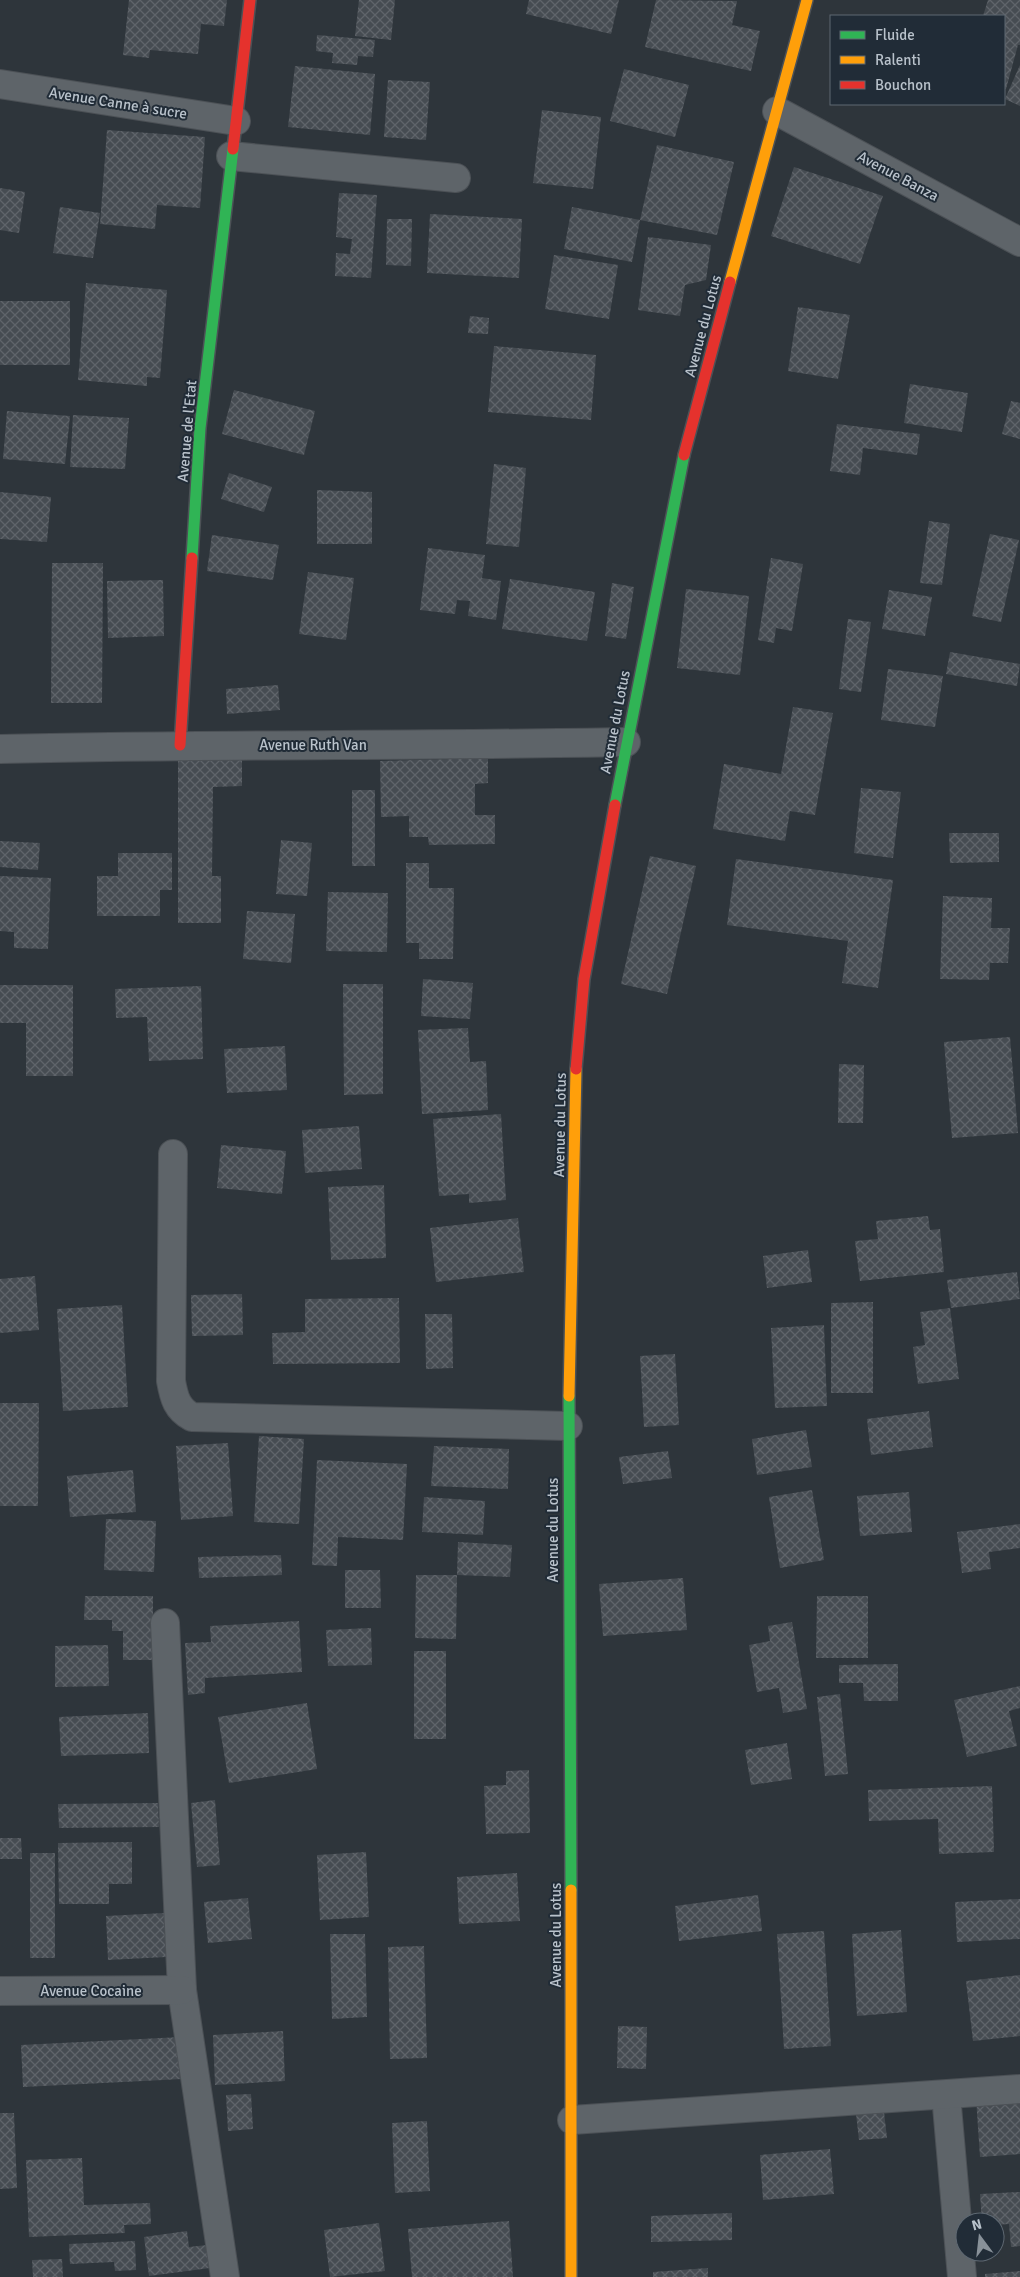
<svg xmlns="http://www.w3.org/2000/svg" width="1020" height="2277" viewBox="0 0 1020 2277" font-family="Signika,sans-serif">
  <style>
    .building { fill: url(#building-cross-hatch) }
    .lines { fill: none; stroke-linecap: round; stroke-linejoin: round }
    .street-casing { stroke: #4c5156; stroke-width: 30 }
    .fast-casing { stroke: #4c5156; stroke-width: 14 }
    .slow-casing { stroke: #4c5156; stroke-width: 14 }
    .jam-casing { stroke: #4c5156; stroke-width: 14 }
    .street { stroke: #5e6469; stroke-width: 28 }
    .fast { stroke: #30b455; stroke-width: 11 }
    .slow { stroke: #ff9f0a; stroke-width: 11 }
    .jam { stroke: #e5322d; stroke-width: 11 }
    .labels { text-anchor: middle; stroke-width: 4; stroke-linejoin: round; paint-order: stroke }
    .street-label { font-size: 15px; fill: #b9c2cb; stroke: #212c37 }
  </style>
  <defs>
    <pattern id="building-cross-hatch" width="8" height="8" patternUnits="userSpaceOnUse" patternTransform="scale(1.25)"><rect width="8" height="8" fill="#464c52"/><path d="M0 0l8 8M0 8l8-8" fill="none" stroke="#5f646a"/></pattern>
  </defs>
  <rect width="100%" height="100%" fill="#2e353b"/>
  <g class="building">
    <polygon points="129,0 227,0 224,26 201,24 198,54 150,50 149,58 123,55"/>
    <polygon points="359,0 395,0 391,40 355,36"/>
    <polygon points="529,0 619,0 611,34 526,14"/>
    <polygon points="656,0 737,1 732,25 760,31 751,71 645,47"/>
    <polygon points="988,0 1020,0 1020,45 1018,45 1006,89 1004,89 1004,16 983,16"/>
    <polygon points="317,35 375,40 373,57 358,56 357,65 332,63 333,53 316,51"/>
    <polygon points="1020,65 1020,106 1005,99"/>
    <polygon points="295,66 375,74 370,135 288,127"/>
    <polygon points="624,69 689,85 675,137 610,121"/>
    <polygon points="388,80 430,82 426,140 384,137"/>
    <polygon points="542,110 601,117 593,189 533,183"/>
    <polygon points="107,130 205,137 200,208 157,205 155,229 100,224"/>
    <polygon points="657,145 734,162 717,235 640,220"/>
    <polygon points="794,167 883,196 860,264 771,236"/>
    <polygon points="0,188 25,192 19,233 0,230"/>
    <polygon points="339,193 377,195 371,278 335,276 336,253 350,254 352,239 336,237"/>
    <polygon points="60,207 100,213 93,258 53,253"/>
    <polygon points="572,207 640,220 632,262 564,249"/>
    <polygon points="430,214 522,219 519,278 427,273"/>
    <polygon points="387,219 412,219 411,266 386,265"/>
    <polygon points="648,237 711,245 706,280 685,285 680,316 638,310"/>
    <polygon points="554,255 618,265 609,319 545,309"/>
    <polygon points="86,283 167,290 160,378 147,377 147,386 78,380"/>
    <rect x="0" y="301" width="70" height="64"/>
    <polygon points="798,307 850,315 838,379 788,371"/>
    <polygon points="470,316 489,318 488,334 468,333"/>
    <polygon points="494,346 596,355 591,420 488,412"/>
    <polygon points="910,384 968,393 962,432 904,423"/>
    <polygon points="234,390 315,411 304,455 222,434"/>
    <polygon points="1011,401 1020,403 1020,439 1002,434"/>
    <polygon points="7,411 70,416 65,464 3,459"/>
    <polygon points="73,415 129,418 125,469 70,467"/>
    <polygon points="837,424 920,434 917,455 863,448 860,475 830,471"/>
    <polygon points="494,464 526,468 519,547 486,544"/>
    <polygon points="229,473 272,487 264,512 221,499"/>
    <polygon points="317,490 372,492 372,544 317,544"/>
    <polygon points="0,492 51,497 47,542 0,539"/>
    <polygon points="929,521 950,524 942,585 920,583"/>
    <polygon points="990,534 1019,540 1001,622 972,616"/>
    <polygon points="212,535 279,545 273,580 207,571"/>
    <polygon points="428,548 485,555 482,578 501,581 496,620 468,616 470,601 457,600 455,614 420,610"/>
    <polygon points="771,558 803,564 792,631 776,628 774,643 758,640"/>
    <polygon points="52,563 103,563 102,703 51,703"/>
    <polygon points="308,572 354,578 346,640 299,634"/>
    <polygon points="510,579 595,592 587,641 502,629"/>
    <polygon points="163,580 164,636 108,638 107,581"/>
    <polygon points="612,583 634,587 626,639 605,636"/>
    <polygon points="686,589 749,596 740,675 677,668"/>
    <polygon points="889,590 932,597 925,636 882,629"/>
    <polygon points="848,619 871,622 861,692 839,689"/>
    <polygon points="950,652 1020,664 1017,686 946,674"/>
    <polygon points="888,669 943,676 935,727 881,720"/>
    <polygon points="278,685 280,710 227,714 226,689"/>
    <polygon points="793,707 833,713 815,815 790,811 785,841 713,829 724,764 781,774"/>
    <polygon points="178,752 242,753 242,786 213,787 212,876 221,876 221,923 178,923"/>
    <polygon points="488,758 488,783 475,784 475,815 495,815 495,844 429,845 428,837 409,837 409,816 381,817 380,761"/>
    <polygon points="861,788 901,792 893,858 854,853"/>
    <rect x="352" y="790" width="23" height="76"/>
    <polygon points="949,833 999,833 999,862 950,863"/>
    <polygon points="281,840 312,843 307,896 276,894"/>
    <polygon points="0,841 40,843 38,870 0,867"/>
    <polygon points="118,853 172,853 172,890 160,890 160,916 97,916 97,876 118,876"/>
    <polygon points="650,856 696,866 667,994 621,984"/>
    <polygon points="736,859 893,880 878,988 842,983 848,941 727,925"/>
    <polygon points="406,863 429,863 429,888 454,888 453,959 419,959 419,943 406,943"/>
    <polygon points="0,876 51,878 48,949 14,948 14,932 0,931"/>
    <polygon points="328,892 388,893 387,952 326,951"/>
    <polygon points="943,896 992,898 991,928 1010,928 1008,963 990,963 989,980 940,979"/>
    <polygon points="247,911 295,914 291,963 243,959"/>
    <polygon points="423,979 473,983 470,1019 421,1016"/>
    <polygon points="343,984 383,984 383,1094 344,1095"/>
    <polygon points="0,985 73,985 73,1076 26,1076 26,1023 0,1023"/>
    <polygon points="201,986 203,1059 149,1061 147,1017 116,1018 115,989"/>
    <polygon points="468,1028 470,1062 486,1061 488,1110 422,1114 418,1030"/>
    <polygon points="1010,1037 1018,1133 952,1138 944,1042"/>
    <polygon points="285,1046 287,1090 227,1093 224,1049"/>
    <polygon points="839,1064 864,1065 863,1123 838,1123"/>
    <polygon points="501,1114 506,1200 469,1203 469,1194 439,1196 433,1119"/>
    <polygon points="359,1126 362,1169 305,1173 302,1130"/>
    <polygon points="221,1145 286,1151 282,1194 217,1188"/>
    <polygon points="384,1185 386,1258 331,1260 328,1187"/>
    <polygon points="928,1216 930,1230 940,1229 944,1272 860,1281 855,1241 878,1239 876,1221"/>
    <polygon points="518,1218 524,1272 436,1282 430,1228"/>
    <polygon points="808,1250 812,1282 767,1288 763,1256"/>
    <polygon points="1017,1272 1020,1299 951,1308 947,1280"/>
    <polygon points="35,1276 39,1330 0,1333 0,1279"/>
    <polygon points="242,1294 243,1335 192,1336 191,1295"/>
    <polygon points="399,1298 400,1363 273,1364 272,1333 305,1332 305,1299"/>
    <polygon points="873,1302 873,1393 831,1393 831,1303"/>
    <polygon points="122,1305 128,1407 63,1411 57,1309"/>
    <polygon points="950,1308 959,1379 918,1384 913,1347 925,1345 920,1312"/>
    <polygon points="425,1314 452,1314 453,1368 426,1369"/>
    <polygon points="824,1325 827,1406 775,1408 771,1328"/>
    <polygon points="675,1354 679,1425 644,1427 640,1356"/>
    <polygon points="0,1403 39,1403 38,1506 0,1506"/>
    <polygon points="929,1411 933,1447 871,1455 867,1419"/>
    <polygon points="806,1430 812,1467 757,1475 752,1439"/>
    <polygon points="259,1436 304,1439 299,1524 254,1522"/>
    <polygon points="228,1443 233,1516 181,1520 176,1446"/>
    <polygon points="434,1446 509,1449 508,1489 431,1486"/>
    <polygon points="668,1451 672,1478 623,1484 619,1457"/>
    <polygon points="317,1460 407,1464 403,1540 338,1537 337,1566 312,1565"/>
    <polygon points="133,1470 136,1512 70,1517 67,1476"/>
    <polygon points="812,1490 824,1560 780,1568 769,1497"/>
    <polygon points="909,1492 912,1532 860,1536 857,1496"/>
    <polygon points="424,1497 485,1501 483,1535 422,1532"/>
    <polygon points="106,1519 156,1521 154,1572 104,1570"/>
    <polygon points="1020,1524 1020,1548 989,1552 991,1569 962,1573 957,1532"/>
    <polygon points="458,1542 512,1545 510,1577 457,1575"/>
    <polygon points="281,1555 282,1575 199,1578 198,1557"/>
    <polygon points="345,1570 380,1570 381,1608 345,1608"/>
    <polygon points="416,1575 457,1575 456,1639 415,1638"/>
    <polygon points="683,1578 687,1630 603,1636 599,1584"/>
    <polygon points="85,1596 153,1596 153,1660 123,1660 123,1631 112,1631 112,1620 84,1620"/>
    <polygon points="817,1596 868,1596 868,1658 816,1658"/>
    <polygon points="299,1621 302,1672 205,1678 205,1693 188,1695 185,1643 211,1642 210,1626"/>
    <polygon points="792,1622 807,1709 783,1713 779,1688 757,1692 749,1645 770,1641 768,1626"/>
    <polygon points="371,1628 372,1665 328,1666 326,1630"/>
    <polygon points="108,1645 109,1686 55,1687 55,1646"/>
    <rect x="414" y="1651" width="32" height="88"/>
    <polygon points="898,1664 898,1701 864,1701 863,1683 839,1683 839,1665"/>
    <polygon points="1020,1686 1020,1708 1009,1711 1017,1746 967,1757 954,1700"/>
    <polygon points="840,1694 848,1774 825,1776 817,1697"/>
    <polygon points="307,1703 317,1769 229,1783 218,1717"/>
    <polygon points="148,1713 149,1753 61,1756 59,1717"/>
    <polygon points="787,1743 792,1779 751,1785 745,1750"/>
    <polygon points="529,1770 530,1833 486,1834 484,1786 506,1785 506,1771"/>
    <polygon points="992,1786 994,1852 939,1854 938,1819 869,1821 868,1790"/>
    <polygon points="215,1800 220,1865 197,1867 191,1803"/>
    <polygon points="158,1803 159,1827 59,1828 58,1804"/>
    <polygon points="0,1838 21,1838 22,1859 0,1859"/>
    <polygon points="132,1842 132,1884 109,1884 109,1904 59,1904 58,1843"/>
    <polygon points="366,1852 369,1917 320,1920 317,1855"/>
    <rect x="30" y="1853" width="25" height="105"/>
    <polygon points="517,1873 520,1921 459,1924 457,1877"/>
    <polygon points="758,1895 762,1931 679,1941 675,1906"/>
    <polygon points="248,1898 252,1939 208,1943 204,1902"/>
    <polygon points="1020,1899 1020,1939 957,1942 955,1902"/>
    <polygon points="164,1913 166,1957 108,1960 106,1916"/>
    <polygon points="901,1930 907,2012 857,2016 852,1934"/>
    <polygon points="824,1931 831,2046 784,2049 777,1934"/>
    <polygon points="330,1934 365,1934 367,2017 332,2019"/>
    <polygon points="424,1946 427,2058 390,2059 388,1947"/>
    <polygon points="1020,1975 1020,2036 973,2041 966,1981"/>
    <polygon points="618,2026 647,2027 646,2069 617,2068"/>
    <polygon points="283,2031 285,2081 215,2085 213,2035"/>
    <polygon points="181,2037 183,2079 23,2087 21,2045"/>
    <polygon points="251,2094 253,2129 228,2131 226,2095"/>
    <polygon points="1020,2096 1020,2154 980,2157 976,2098"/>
    <polygon points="884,2112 887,2138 859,2140 856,2114"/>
    <polygon points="0,2113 14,2113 17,2188 0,2189"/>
    <polygon points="427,2121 430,2191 395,2193 392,2123"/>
    <polygon points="830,2149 834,2194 763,2200 760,2155"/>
    <polygon points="82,2158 84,2205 150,2203 151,2224 124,2225 125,2233 29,2237 26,2160"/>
    <polygon points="1020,2192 1020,2246 1011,2247 1009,2224 995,2225 995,2222 982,2222 980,2194"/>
    <polygon points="732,2213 732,2240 651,2242 651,2216"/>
    <polygon points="509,2221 513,2277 412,2277 408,2229"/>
    <polygon points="379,2223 385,2271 330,2277 324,2230"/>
    <polygon points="187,2231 189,2247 207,2245 210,2268 149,2276 144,2237"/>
    <polygon points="135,2241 136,2270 115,2271 114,2262 70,2264 69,2244"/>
    <polygon points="62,2259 63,2277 33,2277 32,2260"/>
    <polygon points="708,2268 708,2277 653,2277 653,2272"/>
    <polygon points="1020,2271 1020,2277 985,2277 985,2274"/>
  </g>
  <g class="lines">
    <defs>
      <g id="street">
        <polyline points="0,84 236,121"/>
        <polyline points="777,111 1020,242"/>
        <polyline points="231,156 456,178"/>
        <path d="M0,749C209,744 418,746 626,742"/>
        <path d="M173,1154L171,1381C174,1398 177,1409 192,1417L568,1426"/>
        <polyline points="165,1623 182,1990 225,2277"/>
        <polyline points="0,1991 182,1990"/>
        <polyline points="946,2095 962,2277"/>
        <polyline points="572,2120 1020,2089"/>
      </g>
      <g id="fast">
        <polyline points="192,558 200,428 233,149"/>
        <polyline points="615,805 684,455"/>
        <polyline points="569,1396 571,1890"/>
      </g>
      <g id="slow">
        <polyline points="730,282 807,0"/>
        <polyline points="569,1396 576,1069"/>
        <polyline points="571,1890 571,2277"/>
      </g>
      <g id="jam">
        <polyline points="233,149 250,0"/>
        <polyline points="684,455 730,282"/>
        <polyline points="180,745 192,558"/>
        <polyline points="576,1069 584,979 615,805"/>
      </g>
    </defs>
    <use href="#street" class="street-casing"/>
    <use href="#fast" class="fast-casing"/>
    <use href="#slow" class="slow-casing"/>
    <use href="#jam" class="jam-casing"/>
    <use href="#street" class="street"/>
    <use href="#fast" class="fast"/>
    <use href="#slow" class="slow"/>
    <use href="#jam" class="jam"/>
  </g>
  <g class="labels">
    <g class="street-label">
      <text transform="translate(118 103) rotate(9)" y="5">Avenue Canne à sucre</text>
      <text transform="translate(898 176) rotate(28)" y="5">Avenue Banza</text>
      <text transform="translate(703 326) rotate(-75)" y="5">Avenue du Lotus</text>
      <text transform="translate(187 431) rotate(-85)" y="5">Avenue de l'Etat</text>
      <text transform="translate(615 722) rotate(-79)" y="5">Avenue du Lotus</text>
      <text x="313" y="750">Avenue Ruth Van</text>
      <text transform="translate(560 1125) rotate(-89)" y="5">Avenue du Lotus</text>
      <text transform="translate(553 1530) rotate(-90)" y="5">Avenue du Lotus</text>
      <text transform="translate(556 1935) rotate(-90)" y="5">Avenue du Lotus</text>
      <text x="91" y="1996">Avenue Cocaine</text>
    </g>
  </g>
  <rect x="830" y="15" width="175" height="90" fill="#212c37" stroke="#5e6872"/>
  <rect x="840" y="31" width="25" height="8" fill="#30b455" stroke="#5e6872"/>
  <text x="875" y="40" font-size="15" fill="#b9c2cb">Fluide</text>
  <rect x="840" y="56" width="25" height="8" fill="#ff9f0a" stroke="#5e6872"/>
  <text x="875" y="65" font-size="15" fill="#b9c2cb">Ralenti</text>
  <rect x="840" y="81" width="25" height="8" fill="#e5322d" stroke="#5e6872"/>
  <text x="875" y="90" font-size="15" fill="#b9c2cb">Bouchon</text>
  <g transform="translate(980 2237) rotate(345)"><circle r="24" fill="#212c37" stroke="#5e6872"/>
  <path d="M0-4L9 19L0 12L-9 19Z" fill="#889199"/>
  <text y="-8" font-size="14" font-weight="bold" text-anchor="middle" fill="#b9c2cb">N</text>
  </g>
</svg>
